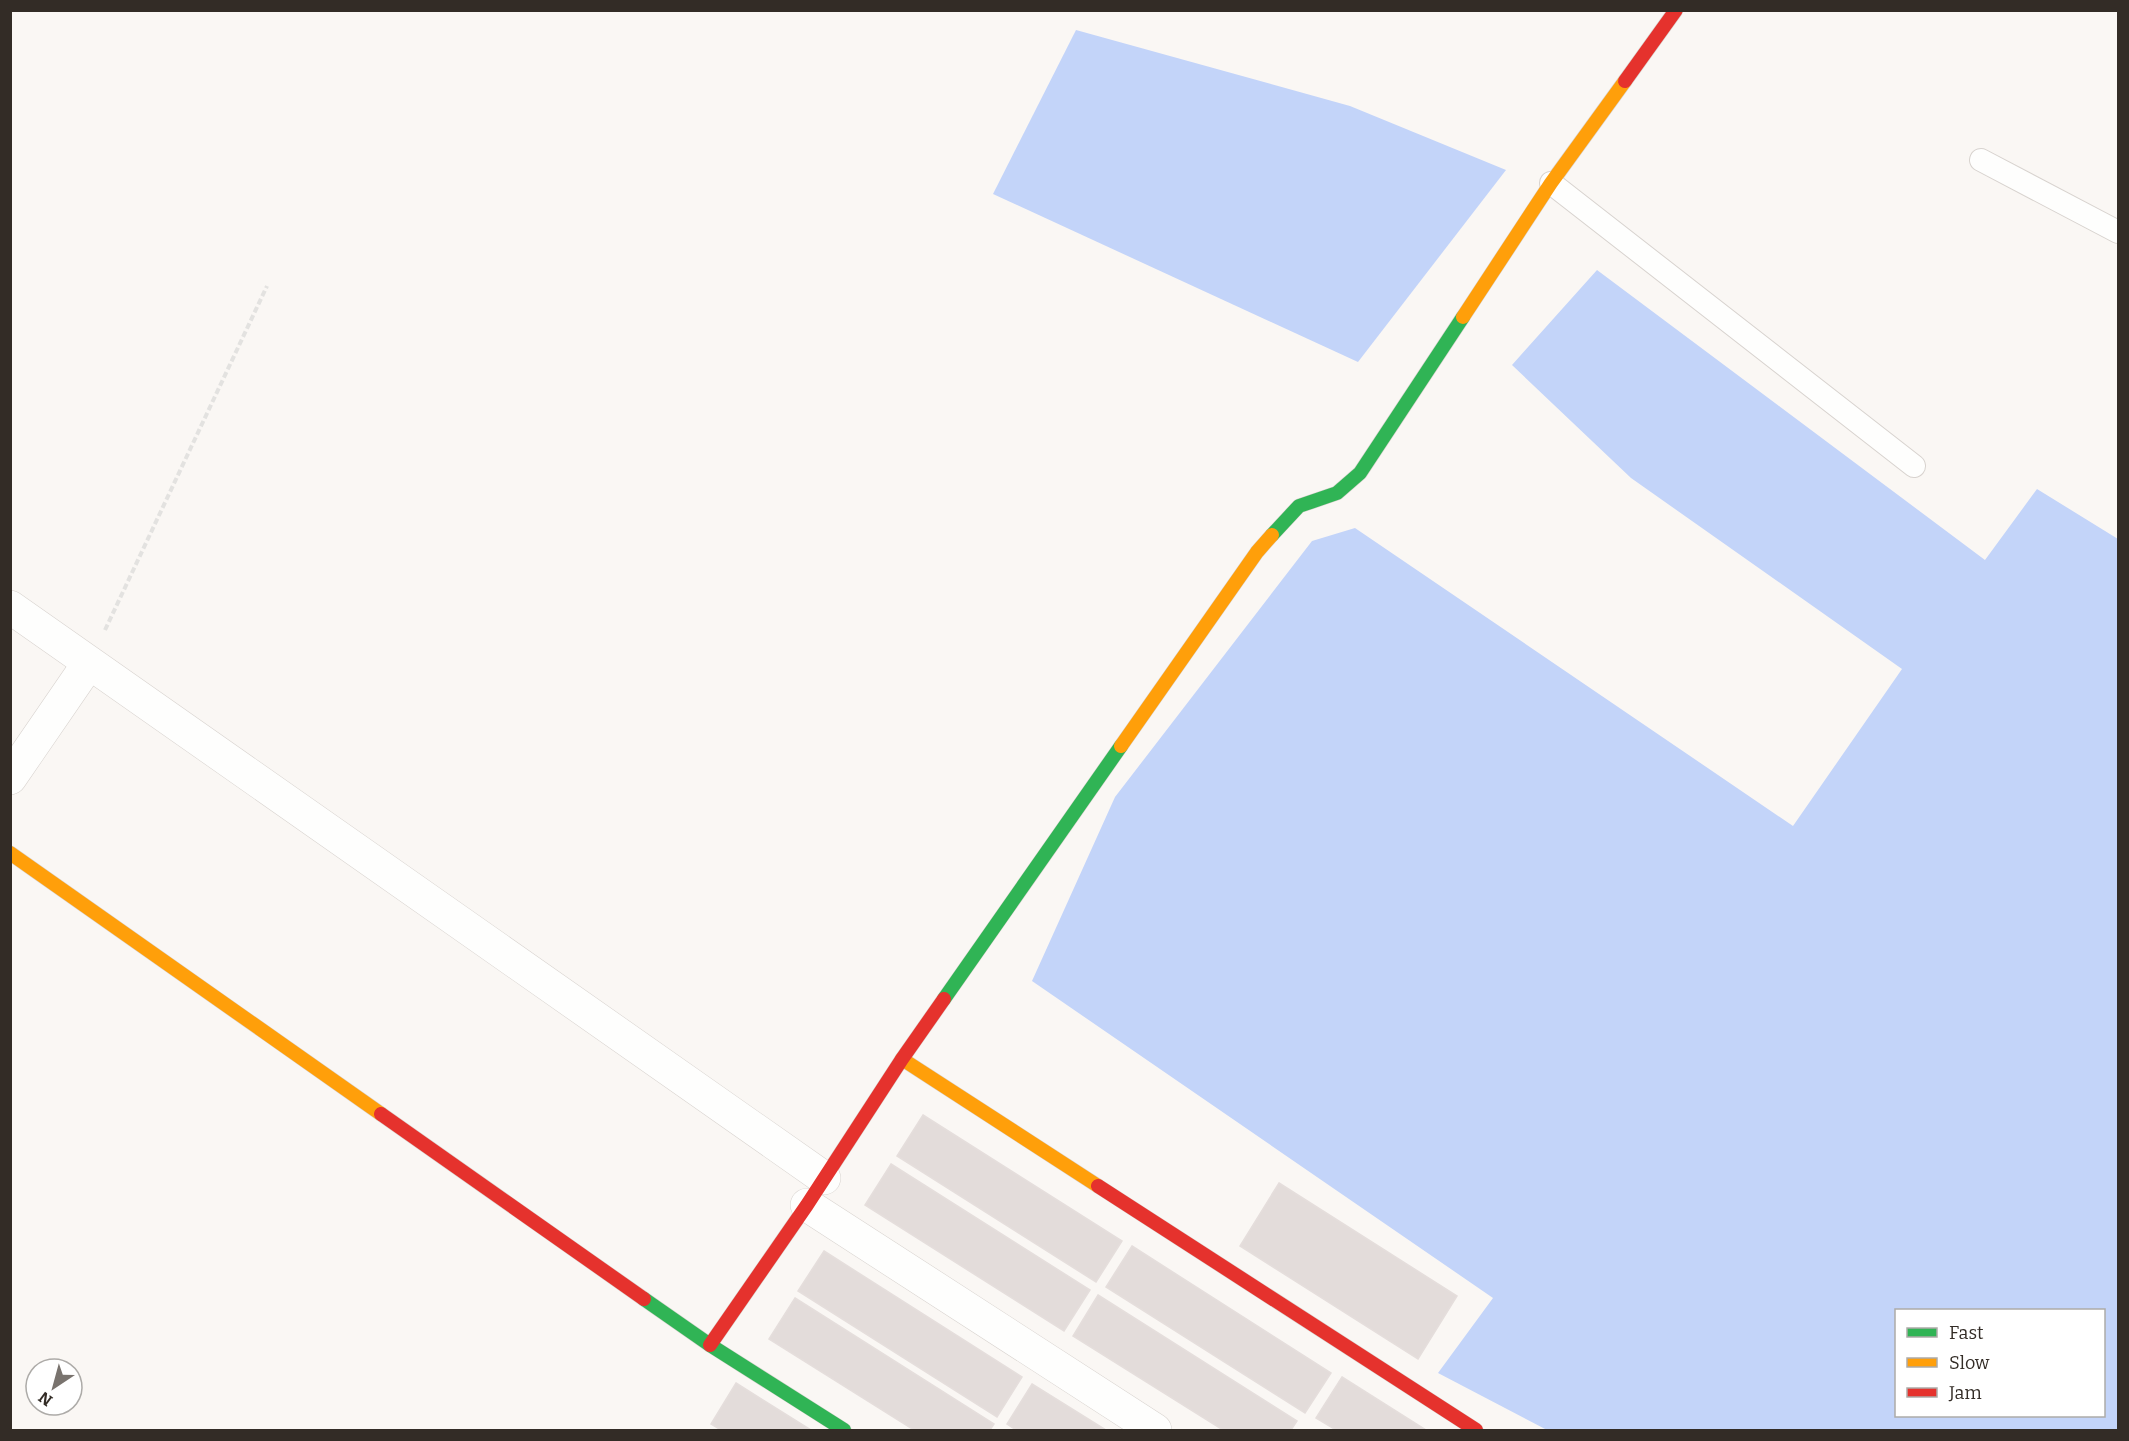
<svg xmlns="http://www.w3.org/2000/svg" width="2129" height="1441" viewBox="0 0 2129 1441" font-family="Bitter,serif">
  <style>
    .water { fill: #c3d4f9; fill-rule: evenodd }
    .building { fill: #e3dcda; stroke: #e5dedc; stroke-width: 1.5 }
    .lines { fill: none; stroke-linecap: round; stroke-linejoin: round }
    .lane-casing { stroke: #d8d3cf; stroke-width: 24 }
    .street-casing { stroke: #d8d3cf; stroke-width: 34 }
    .fast-casing { stroke: #d8d3cf; stroke-width: 15 }
    .slow-casing { stroke: #d8d3cf; stroke-width: 15 }
    .jam-casing { stroke: #d8d3cf; stroke-width: 15 }
    .path { stroke: #e3e2e0; stroke-width: 4; stroke-dasharray: 6 3; stroke-linecap: butt }
    .lane { stroke: #fefefd; stroke-width: 22 }
    .street { stroke: #fefefd; stroke-width: 33 }
    .fast { stroke: #30b455; stroke-width: 14 }
    .slow { stroke: #ff9f0a; stroke-width: 14 }
    .jam { stroke: #e5322d; stroke-width: 14 }
  </style>
  <rect width="100%" height="100%" fill="#faf7f4"/>
  <g class="water">
    <polygon points="1076,30 1350,106 1506,170 1358,362 993,194"/>
    <path d="M1597,270L1985,560L2037,489L2118,539V1430H1547L1438,1373L1493,1298L1032,981L1115,797L1312,541L1355,528L1793,826L1902,669L1631,478L1512,365ZM1896,1310H2104V1416H1896Z"/>
  </g>
  <g class="building">
    <polygon points="923,1115 1122,1241 1096,1282 897,1156"/>
    <polygon points="891,1164 1090,1290 1064,1331 865,1205"/>
    <polygon points="1279,1183 1457,1296 1418,1359 1240,1246"/>
    <polygon points="1132,1246 1331,1373 1305,1413 1106,1287"/>
    <polygon points="824,1251 1022,1377 997,1417 798,1291"/>
    <polygon points="1098,1295 1297,1421 1291,1430 1223,1430 1073,1336"/>
    <polygon points="795,1298 994,1424 990,1430 914,1430 769,1339"/>
    <polygon points="1342,1377 1426,1430 1336,1430 1316,1418"/>
    <polygon points="736,1383 811,1430 721,1430 711,1424"/>
    <polygon points="1032,1384 1106,1430 1016,1430 1007,1424"/>
  </g>
  <g class="lines">
    <defs>
      <g id="lane">
        <polyline points="1981,160 2118,232"/>
        <polyline points="1551,183 1914,466"/>
      </g>
      <g id="street">
        <polyline points="10,607 824,1178"/>
        <polyline points="10,778 89,663"/>
        <polyline points="807,1205 1155,1430"/>
      </g>
      <g id="fast">
        <polyline points="1272,535 1299,506 1337,493 1360,473 1463,317"/>
        <polyline points="944,999 1121,746"/>
        <polyline points="644,1299 710,1345 844,1430"/>
      </g>
      <g id="slow">
        <polyline points="1463,317 1551,183 1625,81"/>
        <polyline points="1121,746 1257,552 1272,535"/>
        <polyline points="10,853 381,1114"/>
        <polyline points="902,1059 1098,1186"/>
      </g>
      <g id="jam">
        <polyline points="1625,81 1676,10"/>
        <polyline points="381,1114 644,1299"/>
        <polyline points="1098,1186 1476,1430"/>
        <polyline points="710,1345 807,1205 902,1059 944,999"/>
      </g>
    </defs>
    <use href="#lane" class="lane-casing"/>
    <use href="#street" class="street-casing"/>
    <use href="#fast" class="fast-casing"/>
    <use href="#slow" class="slow-casing"/>
    <use href="#jam" class="jam-casing"/>
    <polyline class="path" points="105,630 267,286"/>
    <use href="#lane" class="lane"/>
    <use href="#street" class="street"/>
    <use href="#fast" class="fast"/>
    <use href="#slow" class="slow"/>
    <use href="#jam" class="jam"/>
  </g>
  <rect width="2129" height="1441" fill="none" stroke="#332c26" stroke-width="24"/>
  <rect x="1895" y="1309" width="210" height="108" fill="#ffffff" stroke="#adaba8" stroke-width="1.5"/>
  <rect x="1907" y="1328" width="30" height="9" fill="#30b455" stroke="#adaba8" stroke-width="1.5"/>
  <text x="1949" y="1339" font-size="18" fill="#332c26">Fast</text>
  <rect x="1907" y="1358" width="30" height="9" fill="#ff9f0a" stroke="#adaba8" stroke-width="1.5"/>
  <text x="1949" y="1369" font-size="18" fill="#332c26">Slow</text>
  <rect x="1907" y="1388" width="30" height="9" fill="#e5322d" stroke="#adaba8" stroke-width="1.5"/>
  <text x="1949" y="1399" font-size="18" fill="#332c26">Jam</text>
  <g transform="translate(54 1387) rotate(216)"><circle r="28" fill="#ffffff" stroke="#adaba8" stroke-width="1.5"/>
  <path d="M0-4.5L10 22L0 15L-10 22Z" fill="#79736e"/>
  <text y="-9" font-size="16" font-weight="bold" text-anchor="middle" fill="#332c26">N</text>
  </g>
</svg>
